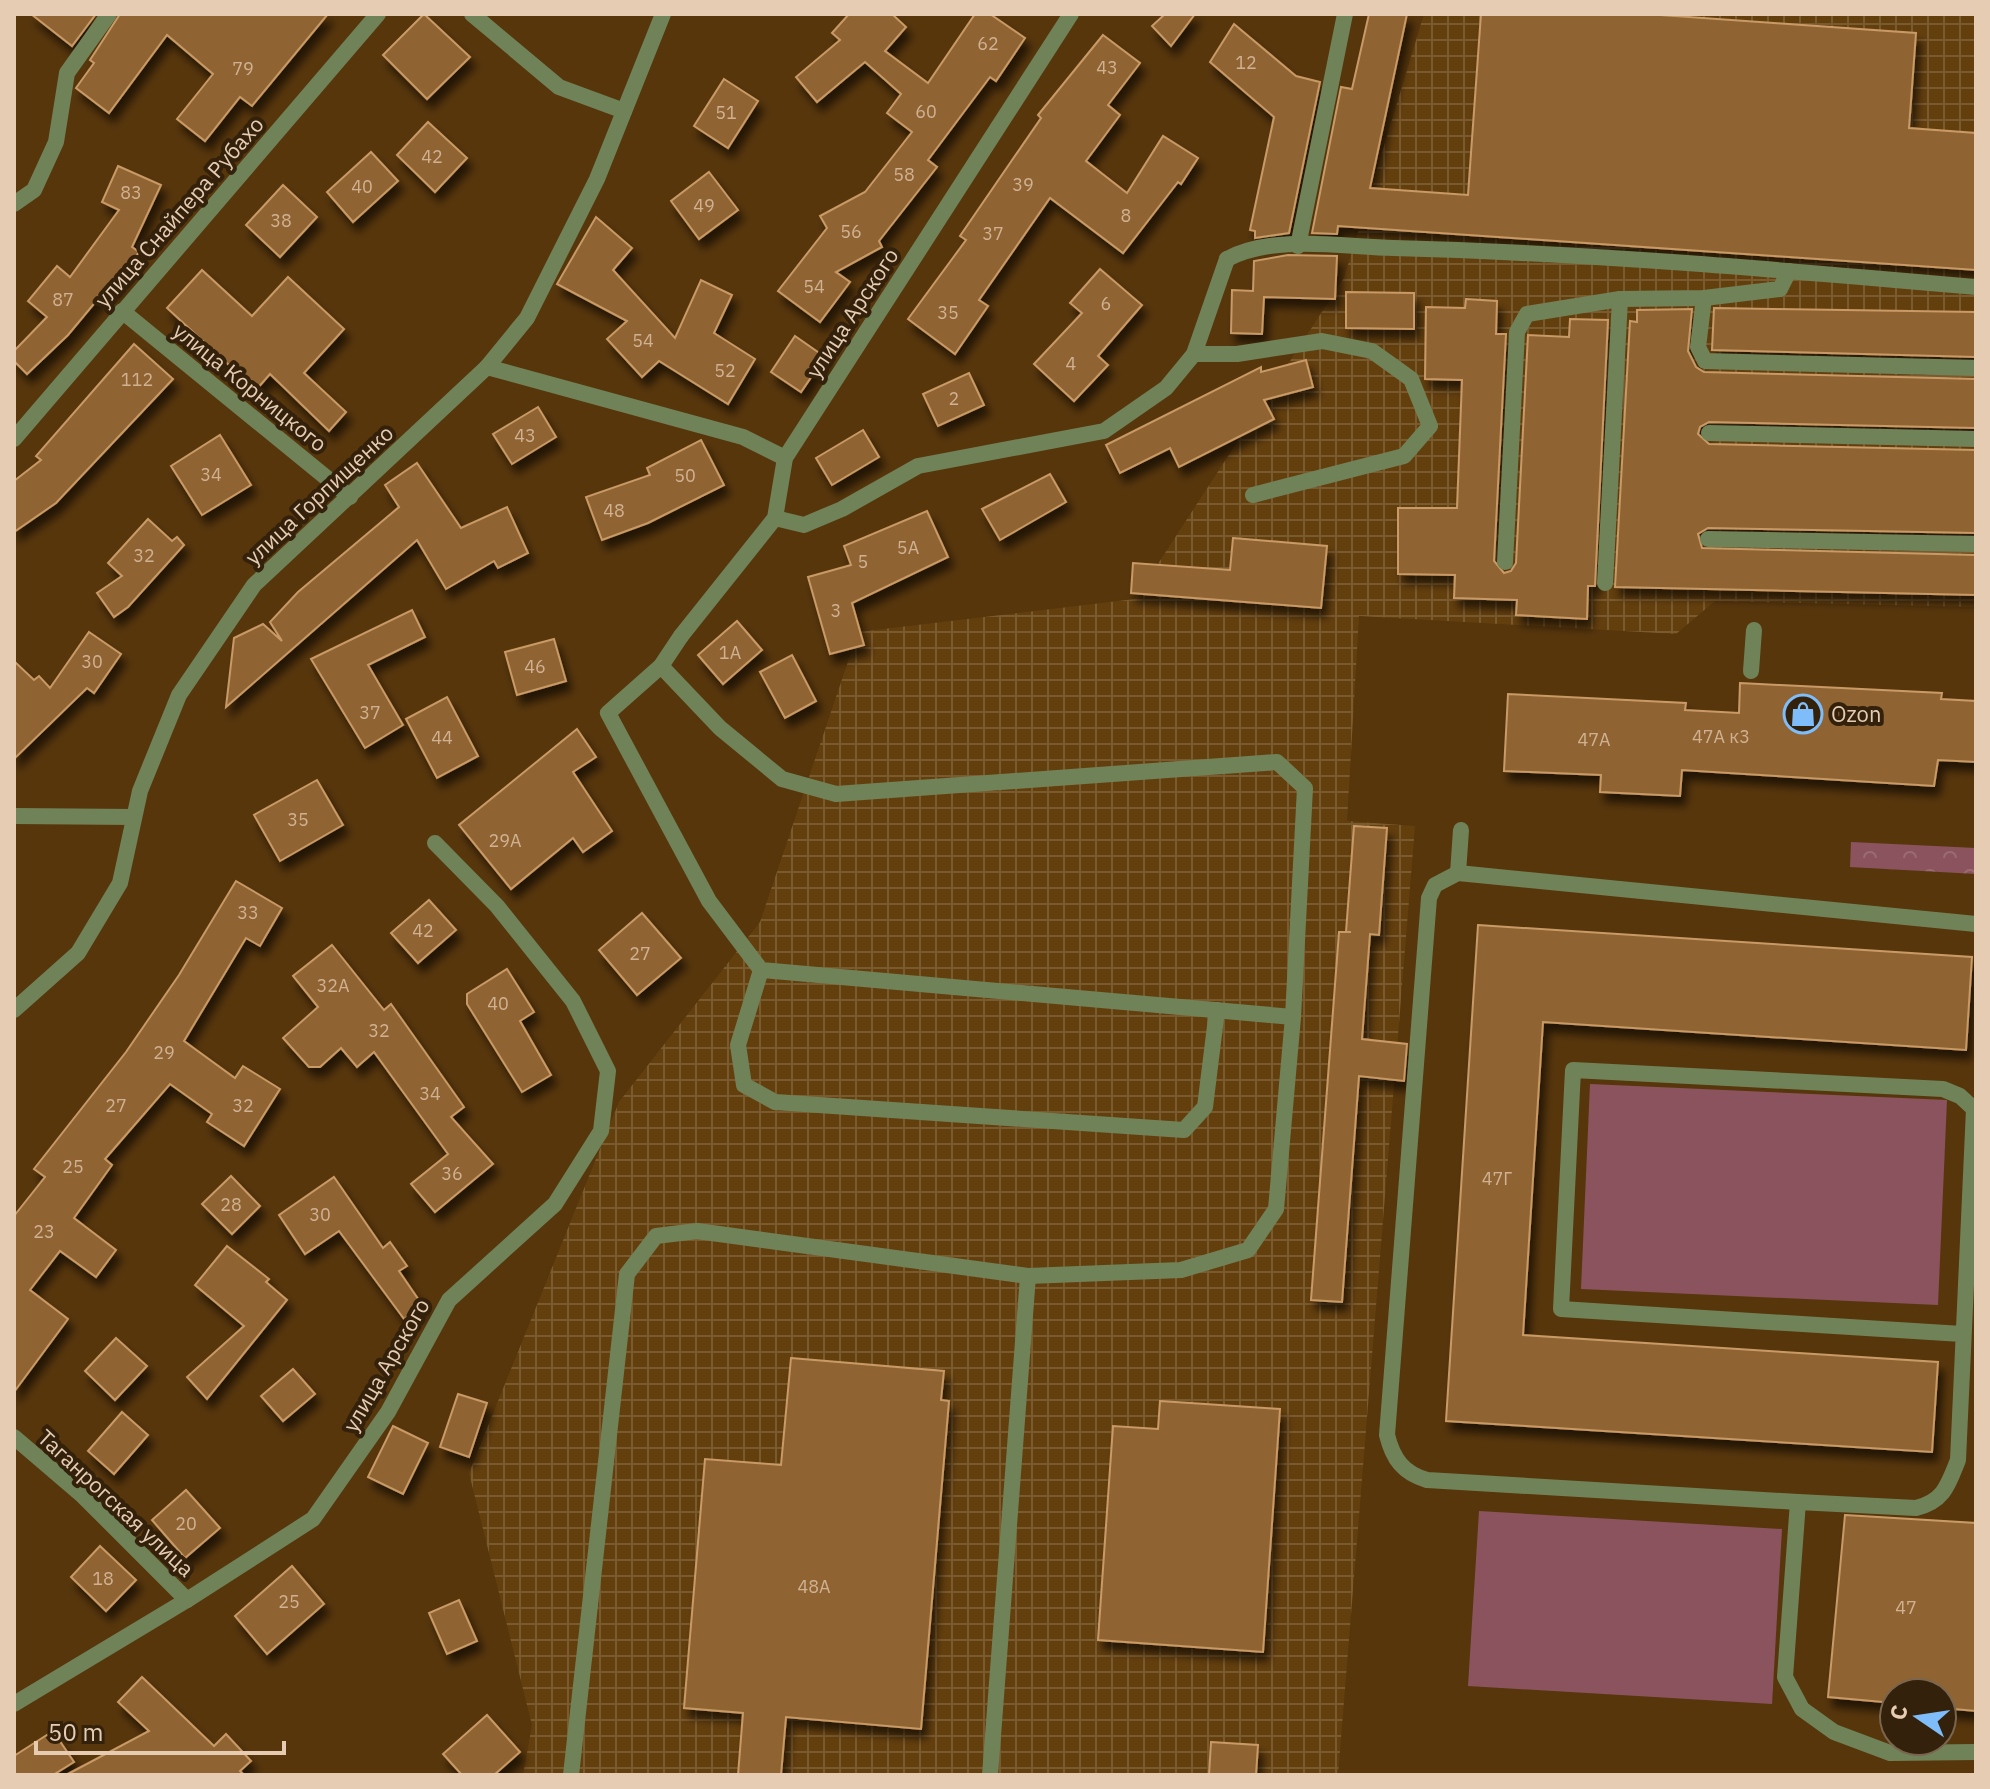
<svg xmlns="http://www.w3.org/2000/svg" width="1990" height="1789" viewBox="0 0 1990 1789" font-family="'IBM Plex Sans',sans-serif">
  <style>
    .industrial { fill: url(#industrial-grid) }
    .park { fill: url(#park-crowns) }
    .garden { fill: #8b535e }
    .building { fill: #8f6432; stroke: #c99a66; stroke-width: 2; filter: url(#shadow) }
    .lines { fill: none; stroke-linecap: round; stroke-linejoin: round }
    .service { stroke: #708358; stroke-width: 16 }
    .minor { stroke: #708358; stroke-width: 16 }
    .labels { text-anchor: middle; stroke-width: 8; stroke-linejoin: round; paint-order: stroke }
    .number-label { font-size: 18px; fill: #d0b293 }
    .street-label { font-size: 22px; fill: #e5ccb3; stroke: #33210b }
    .poi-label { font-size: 22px; fill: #e5ccb3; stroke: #33210b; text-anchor: start }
  </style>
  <defs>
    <pattern id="industrial-grid" width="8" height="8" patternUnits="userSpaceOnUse" patternTransform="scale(2)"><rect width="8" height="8" fill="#643f0e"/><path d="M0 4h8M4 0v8" fill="none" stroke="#7a5a2f"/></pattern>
    <pattern id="park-crowns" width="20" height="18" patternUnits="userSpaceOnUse" patternTransform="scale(2)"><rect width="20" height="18" fill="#8b535e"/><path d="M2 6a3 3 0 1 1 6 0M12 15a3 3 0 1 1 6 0" fill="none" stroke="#9b6b73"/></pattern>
    <filter id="shadow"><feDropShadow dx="5" dy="9" stdDeviation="4" flood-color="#0009"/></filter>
  </defs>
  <rect width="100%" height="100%" fill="#57360c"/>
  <polygon class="industrial" points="1424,14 1976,14 1976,607 1715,601 1676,634 1359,616 1347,821 1415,826 1338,1775 523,1775 532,1725 469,1473 619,1102 760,922 858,632 1135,599 1344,278"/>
  <polygon class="park" points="1851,842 1976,848 1976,874 1850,867"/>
  <g class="garden">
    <polygon points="1590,1084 1947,1100 1938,1305 1581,1289"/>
    <polygon points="1479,1511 1782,1529 1772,1704 1468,1686"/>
  </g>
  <g class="building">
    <polygon points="31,14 96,14 72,46"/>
    <polygon points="120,14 328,14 252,106 240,97 205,141 177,119 213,74 167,35 109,113 76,88 94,63 90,60"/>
    <polygon points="424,14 470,57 427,99 383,55"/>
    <polygon points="849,14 892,14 906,27 885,51 928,83 975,14 990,14 1025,38 996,81 990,77 928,160 937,167 879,241 882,247 836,272 850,282 820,322 778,291 827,228 820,216 865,192 912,132 887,113 901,94 865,62 817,102 796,77 840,40 832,33"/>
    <polygon points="1165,14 1195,14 1171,46 1152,26"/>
    <polygon points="1369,14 1407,14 1370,188 1468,195 1481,14 1646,14 1916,33 1909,128 1976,133 1976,270 1338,226 1337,234 1312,233 1341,87 1352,89"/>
    <polygon points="1234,24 1296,76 1320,82 1289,233 1255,238 1255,231 1250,230 1274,117 1210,62"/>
    <polygon points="1103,35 1140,63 1108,105 1120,115 1086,161 1127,193 1163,136 1198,158 1181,184 1178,182 1123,253 1050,198 979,300 988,306 955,354 908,319 966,240 960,236 1041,118 1038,115"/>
    <polygon points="724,79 758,101 728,148 694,126"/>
    <polygon points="428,122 467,158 435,192 397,155"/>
    <polygon points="371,152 398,181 353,222 327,192"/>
    <polygon points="118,166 161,185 132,247 139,252 111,291 107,288 68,335 27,374 14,361 14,351 47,317 28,301 57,266 70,277 119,210 102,202"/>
    <polygon points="709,172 738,210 699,239 671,201"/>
    <polygon points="283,185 317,217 280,257 246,225"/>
    <polygon points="596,217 632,248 613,270 675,338 701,280 732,295 714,333 755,359 728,404 659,361 642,377 607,339 627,321 557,284"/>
    <polygon points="1288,255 1337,256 1335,299 1264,297 1262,334 1231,333 1232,290 1253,291 1254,261"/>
    <polygon points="1100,269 1142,305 1098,356 1108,365 1074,401 1034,364 1082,313 1070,303"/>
    <polygon points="202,270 252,316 288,277 344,329 304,373 346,412 329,431 270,374 256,390 167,308"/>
    <polygon points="1346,292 1414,293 1414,329 1346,328"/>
    <polygon points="1466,299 1497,301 1496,334 1506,334 1494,561 1504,573 1511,571 1516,563 1528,335 1569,337 1570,319 1608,320 1595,586 1588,586 1587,619 1516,615 1517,600 1454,598 1455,575 1398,574 1398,508 1457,508 1462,380 1425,379 1426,307 1465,308"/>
    <polygon points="1714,308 1976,312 1976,357 1712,350"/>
    <polygon points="1692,309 1688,351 1696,367 1704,372 1976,379 1976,428 1709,422 1700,427 1698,434 1709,444 1976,450 1976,533 1708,528 1698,534 1702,548 1976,555 1976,595 1615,587 1630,321 1637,322 1637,310"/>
    <polygon points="795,336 825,357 801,392 771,372"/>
    <polygon points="134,344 173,379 56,503 14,532 14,481 41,460 36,456"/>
    <polygon points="1306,360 1313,387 1264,400 1274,419 1179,467 1170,448 1120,473 1106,445 1261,367 1261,372"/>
    <polygon points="969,373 984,405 938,426 923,394"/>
    <polygon points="538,407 556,437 512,464 493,434"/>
    <polygon points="863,430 879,457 832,485 816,458"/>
    <polygon points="220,435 251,485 202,515 171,466"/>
    <polygon points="701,440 724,485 648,523 602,540 586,497 650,475 647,468"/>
    <polygon points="417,463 461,528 507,507 528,553 498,568 494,561 446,589 417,540 226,707 234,638 263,624 282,641 270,622 298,592 399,507 385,485"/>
    <polygon points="1050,474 1066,502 1000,540 982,509"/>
    <polygon points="927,511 948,557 852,603 864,645 830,654 808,577 851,565 844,546"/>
    <polygon points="148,519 172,541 177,537 184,545 128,607 114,617 97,593 122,576 108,563"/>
    <polygon points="1233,538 1327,546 1321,608 1131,593 1133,563 1230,570"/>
    <polygon points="412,610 425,637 368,665 403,725 365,748 311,659"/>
    <polygon points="737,621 762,650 723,684 698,655"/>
    <polygon points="89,632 121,654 94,693 87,688 14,759 14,661 34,680 39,676 50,688"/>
    <polygon points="554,639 566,681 517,695 505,652"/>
    <polygon points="792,655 816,701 785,718 760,672"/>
    <polygon points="1740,683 1942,693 1941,699 1976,701 1976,762 1938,760 1934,786 1682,770 1680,796 1600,792 1601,775 1504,771 1508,694 1686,703 1685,710 1739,713"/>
    <polygon points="447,697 478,756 437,778 406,719"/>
    <polygon points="577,729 596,757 573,772 612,831 583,852 573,838 511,889 459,825"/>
    <polygon points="317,780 343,825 280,861 254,815"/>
    <polygon points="1354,826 1387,828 1379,935 1370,934 1362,1039 1407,1044 1404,1081 1359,1076 1342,1302 1311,1300 1339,932 1351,932 1346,932"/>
    <polygon points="236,881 282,908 260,946 246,938 184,1041 235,1078 243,1066 280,1089 244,1146 207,1122 212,1114 170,1084 105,1159 112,1165 74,1218 116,1250 96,1277 60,1251 30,1290 68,1319 14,1392 14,1216 45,1177 34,1169 126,1052 179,975"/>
    <polygon points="429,900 456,930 418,963 391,933"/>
    <polygon points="642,913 681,958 637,995 599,950"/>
    <polygon points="1478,925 1972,957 1966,1050 1543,1022 1523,1335 1938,1362 1932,1452 1446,1421"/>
    <polygon points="332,945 384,1010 391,1004 464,1107 451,1117 493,1164 435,1212 411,1184 448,1154 374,1052 357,1067 341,1048 320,1067 309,1067 283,1038 318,1007 293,976"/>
    <polygon points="507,969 534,1012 520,1021 551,1075 522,1092 467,1004 467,994"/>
    <polygon points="231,1176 260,1206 232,1234 202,1204"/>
    <polygon points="334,1177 383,1248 390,1242 407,1266 399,1271 423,1306 404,1319 339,1231 305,1254 279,1215"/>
    <polygon points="227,1246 269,1279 266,1282 287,1300 207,1399 187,1377 244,1326 195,1285"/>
    <polygon points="116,1338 147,1366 115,1400 85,1371"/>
    <polygon points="791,1358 944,1371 941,1400 949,1401 921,1729 786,1717 781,1775 738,1775 743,1713 684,1708 705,1459 781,1465"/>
    <polygon points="293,1369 315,1394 283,1421 261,1396"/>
    <polygon points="458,1394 487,1403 469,1457 440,1447"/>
    <polygon points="1160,1401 1280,1409 1263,1652 1098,1640 1113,1426 1158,1429"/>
    <polygon points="122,1412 148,1435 114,1474 88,1451"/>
    <polygon points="393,1426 428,1443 403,1494 368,1477"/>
    <polygon points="186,1490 220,1528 185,1558 152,1520"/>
    <polygon points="1845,1515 1976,1523 1976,1711 1942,1708 1942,1693 1894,1693 1894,1703 1828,1697"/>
    <polygon points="100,1546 136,1580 106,1611 71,1577"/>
    <polygon points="292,1566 324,1604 267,1654 235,1616"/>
    <polygon points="459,1600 477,1641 447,1654 429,1613"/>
    <polygon points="142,1677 214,1746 226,1734 251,1761 240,1771 244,1775 66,1775 149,1731 118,1702"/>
    <polygon points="487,1715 520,1752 494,1775 462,1775 443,1754"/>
    <polygon points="53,1731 74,1762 53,1775 14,1775 14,1756"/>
    <polygon points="1211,1742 1258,1745 1256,1775 1209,1775"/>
  </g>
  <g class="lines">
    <g class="service">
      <polyline points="1298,246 1345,14"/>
      <path d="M1227,259C1274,234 1342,247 1394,248C1589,253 1782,270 1976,287"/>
      <polyline points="1704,298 1698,347 1705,361 1976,368"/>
      <polyline points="1194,354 1237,354 1322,341 1372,351 1411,379 1430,426 1404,456 1253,495"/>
      <polyline points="1709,433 1976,439"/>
      <polyline points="1708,539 1976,544"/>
      <polyline points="1505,562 1517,332 1527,314 1620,299 1704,298 1780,289 1789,271"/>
      <polyline points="1605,583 1620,299"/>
      <polyline points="681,636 661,666 608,713 709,901 761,970 1293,1017"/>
      <polyline points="1751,671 1754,630"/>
      <polyline points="1458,873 1461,830"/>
      <polyline points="761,970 738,1045 744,1085 775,1102 1184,1130 1205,1107 1217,1010"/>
      <path d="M1962,1334L1561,1309L1573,1070L1943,1089L1960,1096L1974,1109L1958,1460C1948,1485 1944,1501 1916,1508L1798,1502L1785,1677L1802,1709L1834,1732L1890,1753L1976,1752"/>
      <path d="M1798,1502L1427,1480C1403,1473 1393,1459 1387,1435L1429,898L1435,885L1458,873L1976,924"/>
      <polyline points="571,1775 627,1274 656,1236 697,1231 1028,1276 1181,1270 1248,1250 1276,1209 1293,1017 1305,788 1277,762 836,794 782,779 720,728 661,666"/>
      <polyline points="990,1775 1028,1276"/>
    </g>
    <g class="minor">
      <polyline points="472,14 559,87 624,111"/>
      <polyline points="14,204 34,190 56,142 67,73 109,14"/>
      <polyline points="122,311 350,497"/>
      <polyline points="487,367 743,437 785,458"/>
      <polyline points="14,439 378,14"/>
      <polyline points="775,518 804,525 842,509 918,466 1104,431 1166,388 1194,354 1227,259"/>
      <polyline points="681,636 775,518 785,458 1071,14"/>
      <polyline points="14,816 134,817"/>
      <polyline points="14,1010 78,953 120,883 140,791 179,695 254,585 487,367 527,318 597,179 663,14"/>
      <polyline points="14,1437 83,1496 187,1600"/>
      <polyline points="14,1704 187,1600 313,1519 388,1412 449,1300 555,1204 601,1131 608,1071 573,1001 497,906 435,843"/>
    </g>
  </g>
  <defs>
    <symbol id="shop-ring" viewBox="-11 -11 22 22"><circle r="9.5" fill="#33210b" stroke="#7ebdf9" stroke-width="1.5"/><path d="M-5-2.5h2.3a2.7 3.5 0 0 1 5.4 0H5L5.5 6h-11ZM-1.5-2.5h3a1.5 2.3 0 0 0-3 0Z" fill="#7ebdf9"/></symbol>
  </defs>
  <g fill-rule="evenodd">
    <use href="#shop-ring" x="1781" y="692" width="44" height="44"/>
  </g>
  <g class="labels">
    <g class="number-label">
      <text x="988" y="50">62</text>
      <text x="1246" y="69">12</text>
      <text x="1107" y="74">43</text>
      <text x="243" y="75">79</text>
      <text x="926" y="118">60</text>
      <text x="726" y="119">51</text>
      <text x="432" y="163">42</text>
      <text x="904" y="181">58</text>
      <text x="1023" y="191">39</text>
      <text x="362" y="193">40</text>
      <text x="131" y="199">83</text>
      <text x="704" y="212">49</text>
      <text x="1126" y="222">8</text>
      <text x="281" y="227">38</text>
      <text x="851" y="238">56</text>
      <text x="993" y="240">37</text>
      <text x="814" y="293">54</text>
      <text x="63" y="306">87</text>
      <text x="1106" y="310">6</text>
      <text x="948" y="319">35</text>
      <text x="643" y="347">54</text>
      <text x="1071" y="370">4</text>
      <text x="725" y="377">52</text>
      <text x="137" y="386">112</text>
      <text x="954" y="405">2</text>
      <text x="525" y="442">43</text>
      <text x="211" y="481">34</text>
      <text x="685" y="482">50</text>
      <text x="614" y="517">48</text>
      <text x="908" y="554">5А</text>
      <text x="144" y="562">32</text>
      <text x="863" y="568">5</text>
      <text x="836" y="617">3</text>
      <text x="730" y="659">1А</text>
      <text x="92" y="668">30</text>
      <text x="535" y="673">46</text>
      <text x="370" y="719">37</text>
      <text x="1721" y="743">47А к3</text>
      <text x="442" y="744">44</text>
      <text x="1594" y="746">47А</text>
      <text x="298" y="826">35</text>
      <text x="505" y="847">29А</text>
      <text x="248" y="919">33</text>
      <text x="423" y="937">42</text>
      <text x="640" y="960">27</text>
      <text x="333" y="992">32А</text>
      <text x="498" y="1010">40</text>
      <text x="379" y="1037">32</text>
      <text x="164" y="1059">29</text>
      <text x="430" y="1100">34</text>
      <text x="116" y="1112">27</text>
      <text x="243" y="1112">32</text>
      <text x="73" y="1173">25</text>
      <text x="452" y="1180">36</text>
      <text x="1497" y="1185">47Г</text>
      <text x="231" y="1211">28</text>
      <text x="320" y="1221">30</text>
      <text x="44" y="1238">23</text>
      <text x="186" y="1530">20</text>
      <text x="103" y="1585">18</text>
      <text x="814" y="1593">48А</text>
      <text x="289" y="1608">25</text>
      <text x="1906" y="1614">47</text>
    </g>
    <g class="street-label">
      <text transform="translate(179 212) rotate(-49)" y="8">улица Снайпера Рубахо</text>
      <text transform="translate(852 313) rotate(-57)" y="8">улица Арского</text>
      <text transform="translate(250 387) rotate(39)" y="8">улица Корницкого</text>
      <text transform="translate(319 495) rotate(-43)" y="8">улица Горпищенко</text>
      <text transform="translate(386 1365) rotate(-60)" y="8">улица Арского</text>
      <text transform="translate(116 1503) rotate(43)" y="8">Таганрогская улица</text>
    </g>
    <g class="poi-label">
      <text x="1831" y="722">Ozon</text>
    </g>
  </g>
  <rect width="1990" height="1789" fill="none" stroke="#e5ccb3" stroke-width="32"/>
  <g transform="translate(1918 1717) rotate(283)"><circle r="38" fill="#33210b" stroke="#7a654e" stroke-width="2"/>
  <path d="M0-6L14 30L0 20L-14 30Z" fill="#7ebdf9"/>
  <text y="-12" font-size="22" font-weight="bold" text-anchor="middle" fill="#e5ccb3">С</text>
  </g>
  <path d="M36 1741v12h248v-12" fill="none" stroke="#e5ccb3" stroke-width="4"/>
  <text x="48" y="1741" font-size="24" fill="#e5ccb3" stroke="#33210b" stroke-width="6" paint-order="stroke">50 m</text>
</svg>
